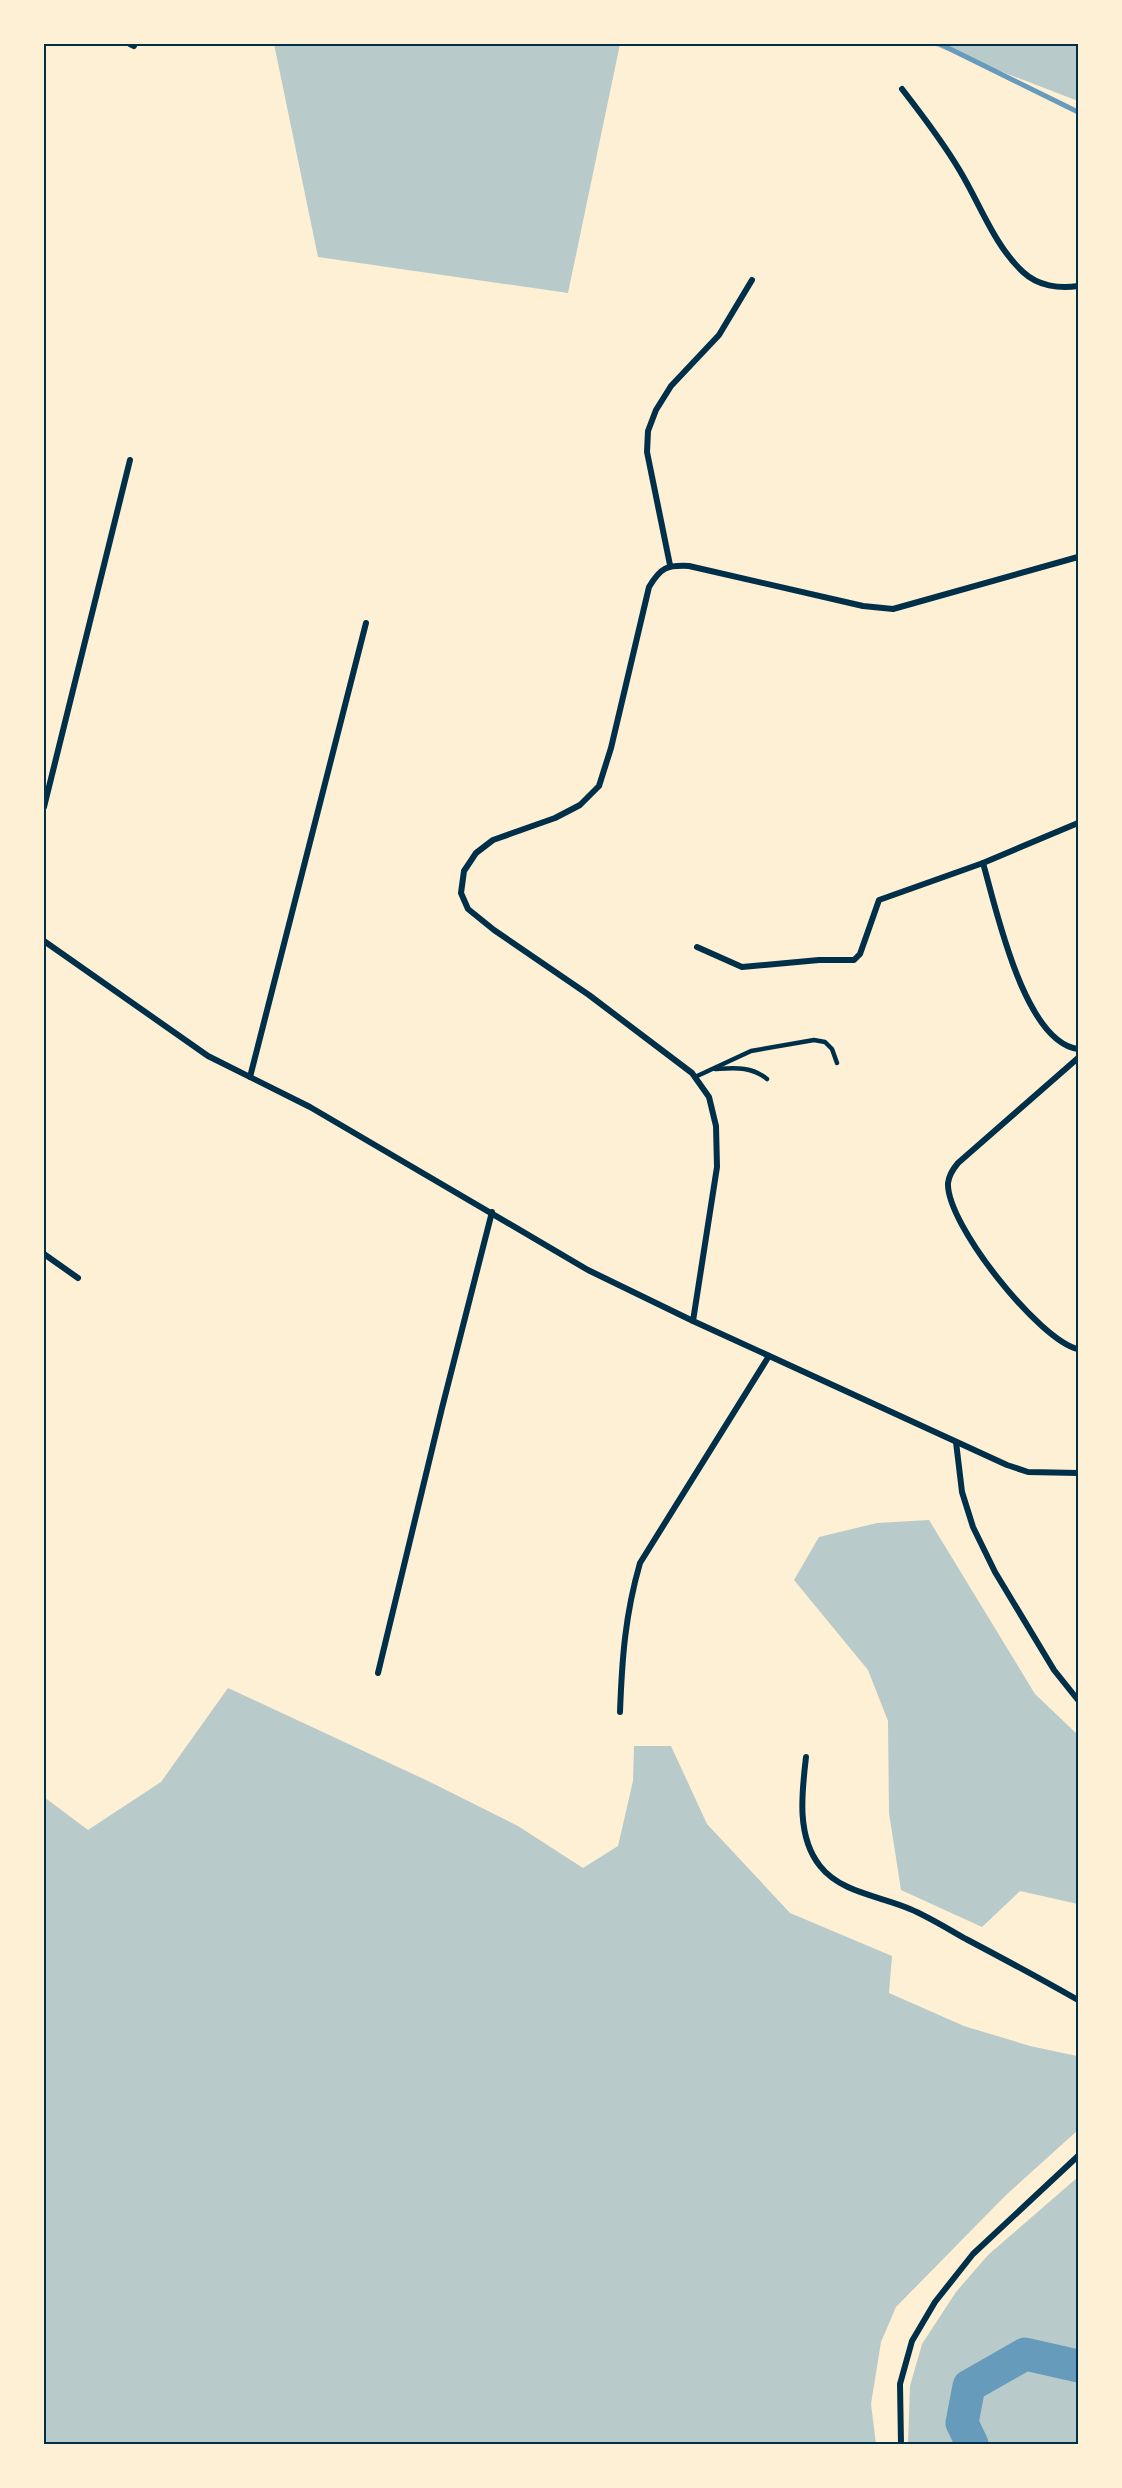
<svg xmlns="http://www.w3.org/2000/svg" width="1122" height="2488" viewBox="0 0 1122 2488" font-family="'Public Sans',sans-serif">
  <style>
    .green { fill: #b9caca }
    .lines { fill: none; stroke-linecap: round; stroke-linejoin: round }
    .stream { stroke: #669bbc; stroke-width: 5 }
    .river { stroke: #669bbc; stroke-width: 33 }
    .service { stroke: #003049; stroke-width: 4.5 }
    .minor { stroke: #003049; stroke-width: 6 }
    .neatline { fill: none; stroke: #003049; stroke-width: 2 }
  </style>
  <rect width="100%" height="100%" fill="#fdf0d5"/>
  <g class="green">
    <polygon points="274,44 620,44 568,293 318,257"/>
    <polygon points="930,44 1078,44 1078,101"/>
    <polygon points="929,1520 1035,1694 1078,1735 1078,1906 1078,1904 1020,1891 982,1927 901,1890 889,1813 888,1721 868,1670 794,1580 819,1537 877,1523"/>
    <polygon points="228,1688 428,1781 518,1826 583,1868 618,1846 633,1781 634,1746 671,1746 707,1824 790,1913 892,1956 889,1993 964,2026 1030,2046 1077,2056 1078,2053 1078,2130 1006,2195 896,2307 881,2342 871,2404 876,2444 44,2444 44,1797 88,1830 161,1782"/>
    <polygon points="1078,2177 1078,2444 908,2444 910,2386 922,2344 956,2292 988,2255"/>
  </g>
  <g class="lines">
    <polyline class="stream" points="940,44 1078,112"/>
    <polyline class="river" points="972,2444 962,2423 969,2386 1025,2354 1078,2366"/>
    <g class="service">
      <path d="M715,1069C735,1068 751,1066 767,1079"/>
      <polyline points="695,1077 751,1051 814,1040 825,1042 832,1049 837,1063"/>
    </g>
    <g class="minor">
      <polyline points="130,44 134,46"/>
      <path d="M902,89C923,116 943,142 960,171C980,204 994,245 1023,272C1038,286 1059,289 1078,286"/>
      <polyline points="670,565 647,452 648,431 656,410 671,386 719,335 752,280"/>
      <polyline points="44,807 130,460"/>
      <path d="M983,863C996,908 1024,1042 1078,1049"/>
      <polyline points="44,941 208,1056 310,1107 588,1270 693,1321 1007,1465 1028,1472 1078,1473"/>
      <polyline points="697,947 742,967 819,960 854,960 860,954 879,900 983,863 1078,823"/>
      <path d="M1078,1058L958,1163C953,1169 949,1175 948,1183C946,1224 1040,1341 1078,1349"/>
      <polyline points="250,1077 366,623"/>
      <polyline points="44,1254 78,1278"/>
      <path d="M693,1321L717,1167L716,1126L709,1097L692,1073L589,995L494,930L468,909L461,893L464,871L476,853L493,840L555,818L580,805L599,786L611,748L649,587C661,567 667,565 689,566L863,606L893,609L1078,557"/>
      <polyline points="956,1442 962,1492 973,1527 995,1572 1054,1670 1078,1700"/>
      <polyline points="378,1673 442,1408 492,1212"/>
      <path d="M620,1712C622,1659 625,1615 640,1563L769,1356"/>
      <path d="M806,1757C802,1792 796,1836 820,1866C841,1893 881,1896 910,1909C929,1917 948,1929 966,1939C1004,1959 1041,1979 1078,2000"/>
      <polyline points="901,2444 900,2384 912,2341 935,2302 973,2254 1078,2156"/>
    </g>
  </g>
  <rect width="1122" height="2488" fill="none" stroke="#fdf0d5" stroke-width="90"/>
  <rect x="45" y="45" width="1032" height="2398" class="neatline"/>
</svg>
